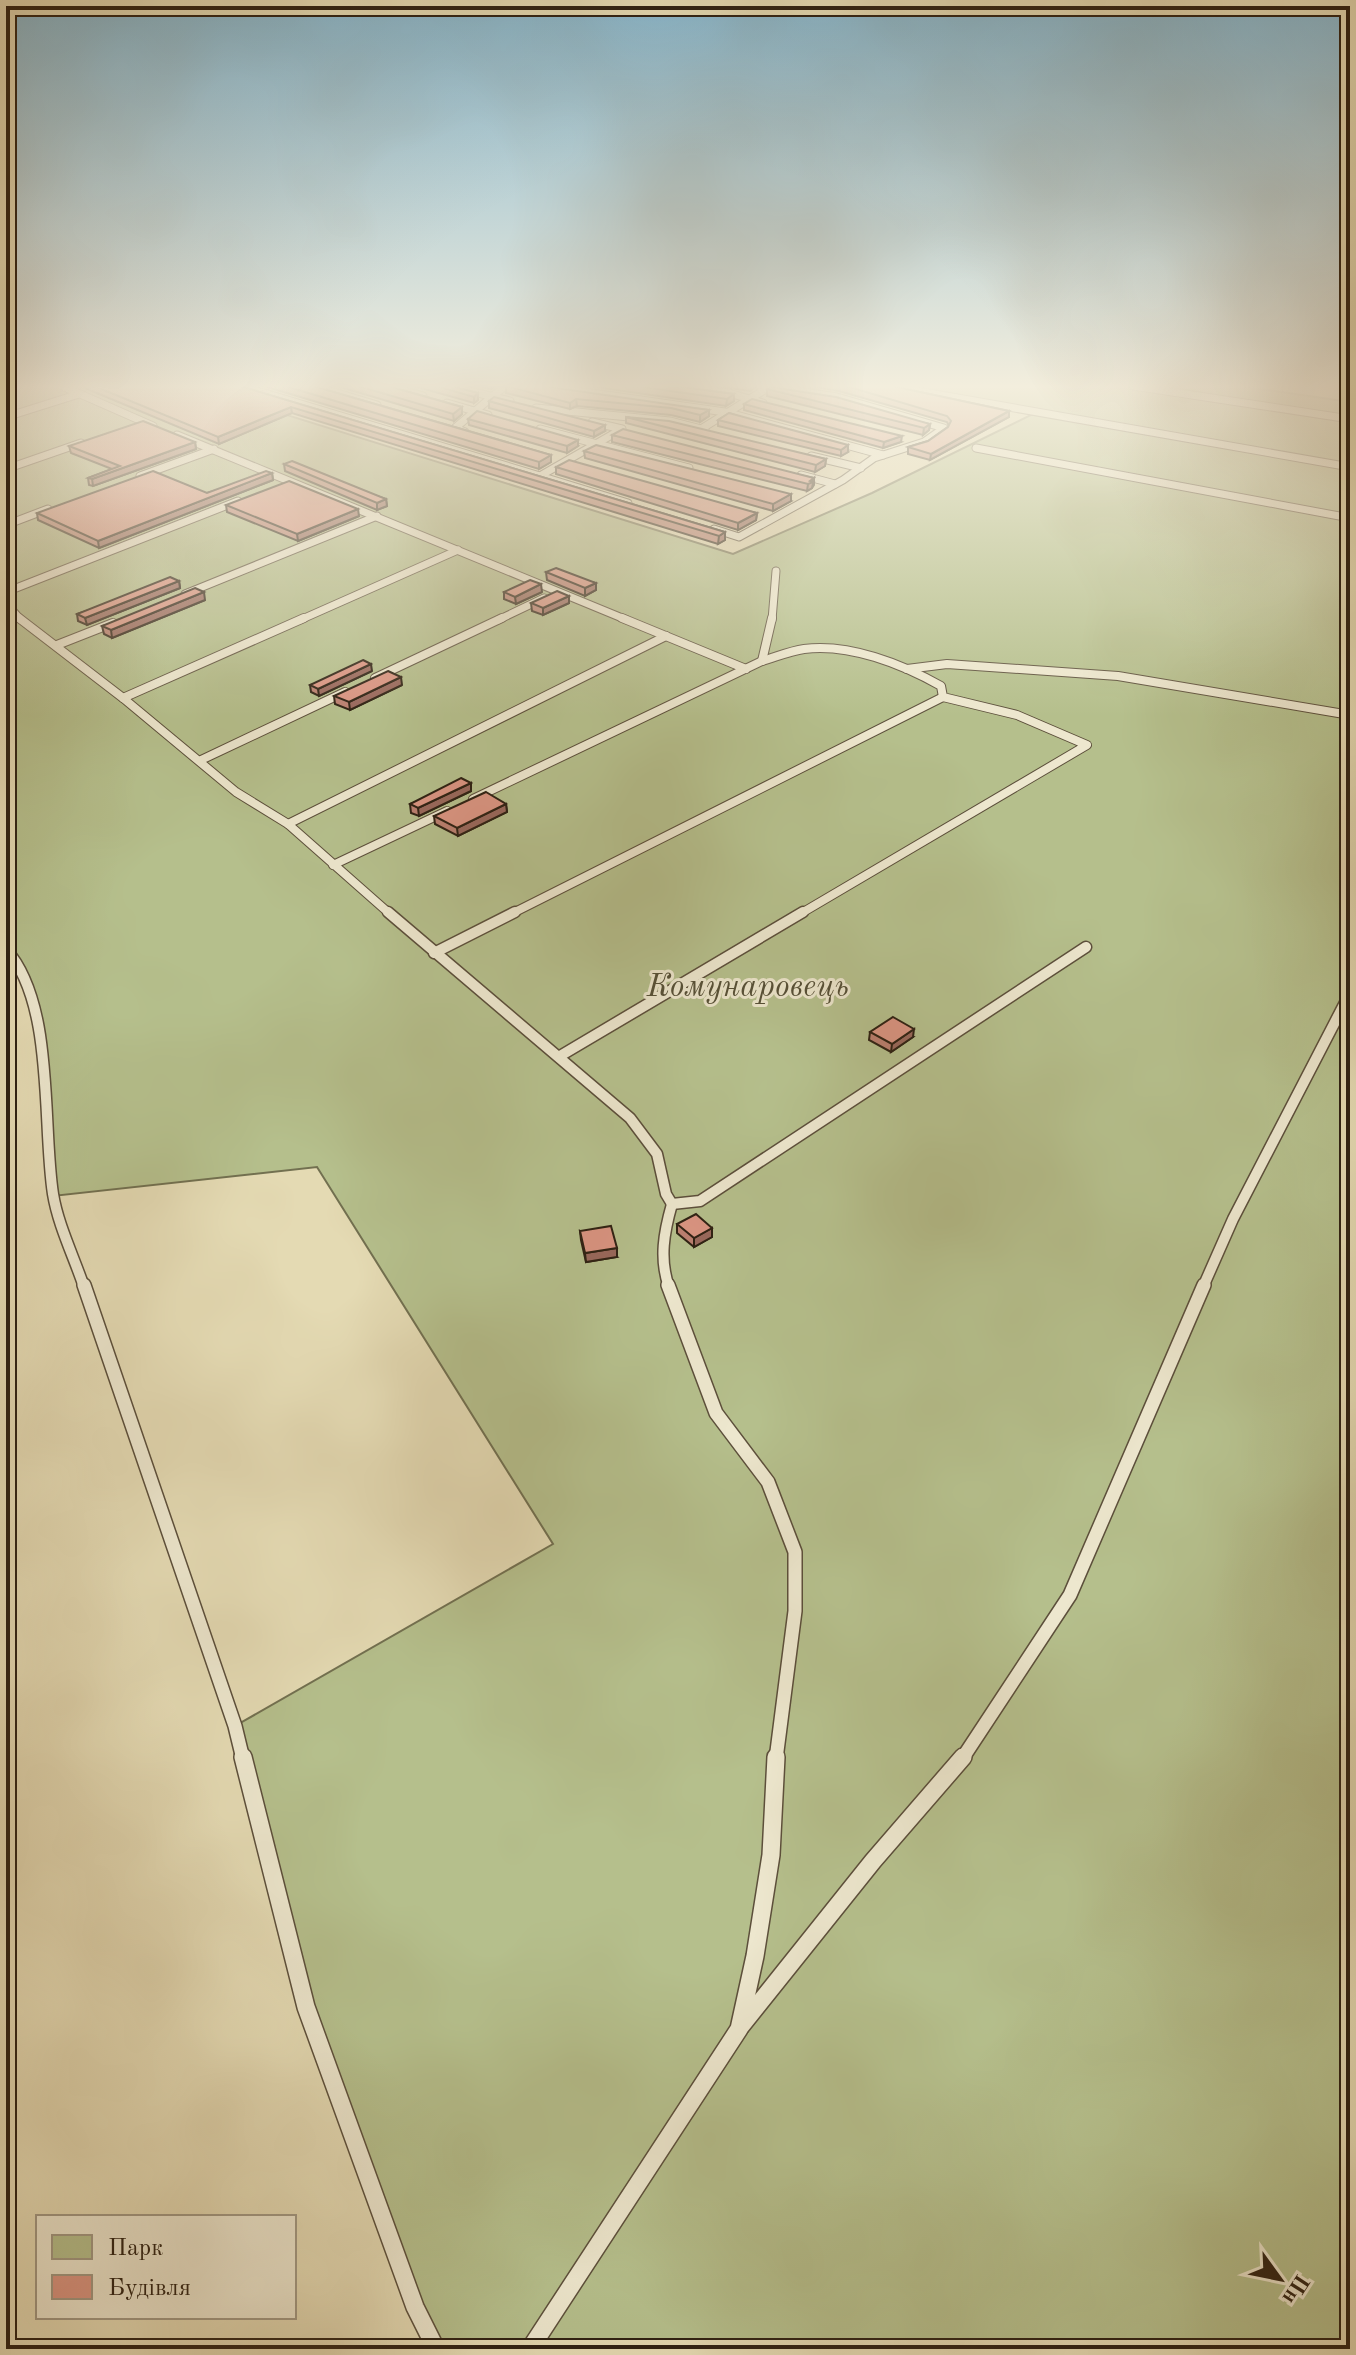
<svg xmlns="http://www.w3.org/2000/svg" width="1356" height="2355" viewBox="0 0 1356 2355" font-family="'Old Standard TT',serif">
  <style>
    .green { fill: #b5bf8c; stroke: #727050; stroke-width: 2 }
    .lines { fill: none; stroke-linecap: round; stroke-linejoin: round }
    .service-far4-casing { stroke: #5c4f3b; stroke-width: 9 }
    .service-far3-casing { stroke: #5c4f3b; stroke-width: 10 }
    .service-far2-casing { stroke: #5c4f3b; stroke-width: 13 }
    .service-far1-casing { stroke: #5c4f3b; stroke-width: 16 }
    .service-casing { stroke: #5c4f3b; stroke-width: 20 }
    .service-far4 { stroke: #ede7ce; stroke-width: 7 }
    .service-far3 { stroke: #ede7ce; stroke-width: 8 }
    .service-far2 { stroke: #ede7ce; stroke-width: 10 }
    .service-far1 { stroke: #ede7ce; stroke-width: 13 }
    .service { stroke: #ede7ce; stroke-width: 17 }
    .wall { fill: #bc8071; stroke: #2e2113; stroke-width: 2 }
    .shaded-wall { fill: #99685c; stroke: #2e2113; stroke-width: 2 }
    .building { fill: #db9583; stroke: #2e2113; stroke-width: 2 }
    .labels { text-anchor: middle; stroke-width: 6; stroke-linejoin: round; paint-order: stroke }
    .park-label { font-size: 32px; font-style: italic; fill: #565037; stroke: #ede7ce }
  </style>
  <rect width="100%" height="100%" fill="#e4dab3"/>
  <filter id="stains"><feTurbulence type="fractalNoise" baseFrequency=".0025" numOctaves="4"/><feColorMatrix values="0 0 0 0 .2 0 0 0 0 .09 0 0 0 0 .02 0 0 0 .5 -.17"/></filter>
  <radialGradient id="worn" r=".72"><stop offset=".6" stop-color="#630" stop-opacity="0"/><stop offset="1" stop-color="#630" stop-opacity=".3"/></radialGradient>
  <path class="green" d="M6,386H194L733,554L872,493L1033,414L887,386H1240L1350,402V2349H436L306,2007L235,1726L553,1544L317,1167L53,1196C48,1128 51,1001 6,949Z"/>
  <g class="lines">
    <defs>
      <g id="service-far4">
        <polyline points="62,386 153,426"/>
        <polyline points="241,386 540,476"/>
        <polyline points="314,386 377,405"/>
        <polyline points="389,386 423,396"/>
        <polyline points="450,386 510,401"/>
        <polyline points="543,386 725,412 883,455"/>
        <polyline points="673,386 729,393 763,403"/>
        <polyline points="889,386 1350,467"/>
        <polyline points="1133,386 1350,419"/>
        <polyline points="447,403 488,415"/>
        <polyline points="536,408 670,421 705,430"/>
        <polyline points="6,417 79,394"/>
        <polyline points="592,422 622,429 540,476 628,503"/>
        <polyline points="540,429 689,468"/>
        <polyline points="701,429 769,387"/>
        <polyline points="465,432 455,428 505,386"/>
        <polyline points="177,435 627,620"/>
        <polyline points="976,448 1350,518"/>
        <polyline points="811,456 861,468"/>
        <polyline points="6,469 81,443"/>
        <polyline points="801,475 835,484"/>
        <polyline points="140,476 214,449"/>
        <polyline points="6,525 48,509"/>
        <polyline points="714,529 739,537 843,480 874,458 924,442 944,428 837,397 766,386"/>
        <polyline points="6,592 238,501"/>
        <polyline points="185,594 377,516"/>
        <polyline points="6,603 21,620"/>
        <polyline points="300,620 458,550"/>
        <polyline points="498,620 544,598"/>
        <polyline points="772,620 776,571"/>
      </g>
      <g id="service-far3">
        <polyline points="19,618 123,698 236,792 288,824 390,914"/>
        <polyline points="622,618 746,669"/>
        <polyline points="57,645 113,623"/>
        <polyline points="762,661 772,618"/>
        <polyline points="907,669 947,664 1118,676 1350,715"/>
        <polyline points="375,678 502,618"/>
        <polyline points="123,698 304,618"/>
        <polyline points="201,760 345,692"/>
        <path d="M473,799L762,661C776,657 790,651 804,649C849,643 902,664 941,686L943,697L1017,715L1087,745L800,914"/>
        <polyline points="288,824 666,636"/>
        <polyline points="333,865 447,811"/>
        <polyline points="511,914 943,697"/>
      </g>
      <g id="service-far2">
        <polyline points="388,912 630,1118 657,1154 666,1194 672,1204 700,1201 1086,947"/>
        <path d="M6,949C55,1004 42,1123 53,1194C58,1225 74,1257 84,1287"/>
        <polyline points="434,953 515,912"/>
        <polyline points="560,1056 803,912"/>
        <path d="M669,1287C659,1259 664,1232 672,1204"/>
        <polyline points="1203,1287 1233,1219 1350,993"/>
      </g>
      <g id="service-far1">
        <polyline points="84,1285 235,1726 243,1759"/>
        <polyline points="668,1285 716,1413 768,1482 795,1552 795,1611 776,1759"/>
        <polyline points="962,1759 1070,1595 1204,1285"/>
      </g>
      <g id="service">
        <polyline points="243,1757 306,2007 415,2307 436,2349"/>
        <polyline points="741,2026 873,1861 963,1757"/>
        <polyline points="530,2349 739,2029 755,1956 771,1855 776,1757"/>
      </g>
    </defs>
    <use href="#service-far4" class="service-far4-casing"/>
    <use href="#service-far3" class="service-far3-casing"/>
    <use href="#service-far2" class="service-far2-casing"/>
    <use href="#service-far1" class="service-far1-casing"/>
    <use href="#service" class="service-casing"/>
    <use href="#service-far4" class="service-far4"/>
    <use href="#service-far3" class="service-far3"/>
    <use href="#service-far2" class="service-far2"/>
    <use href="#service-far1" class="service-far1"/>
    <use href="#service" class="service"/>
  </g>
  <g class="wall">
    <polygon points="80,386 240,386 725,532 725,540 718,544 292,413 219,444"/>
    <polygon points="264,386 313,386 551,455 551,462 539,469"/>
    <polygon points="337,386 388,386 462,407 462,414 454,421"/>
    <polygon points="414,386 451,386 478,393 478,400 474,403"/>
    <polygon points="478,386 496,386 491,389"/>
    <polygon points="590,386 674,386 734,394 734,401 726,406"/>
    <polygon points="716,386 757,386 750,391"/>
    <polygon points="810,386 892,386 1009,411 1009,417 930,460 908,454 908,447 928,441 949,426 947,422 839,391"/>
    <polygon points="506,387 709,410 709,416 700,422 671,415 577,406 570,409 506,393"/>
    <polygon points="767,389 930,424 929,430 923,435 767,396"/>
    <polygon points="489,401 605,431 594,437 489,408"/>
    <polygon points="744,404 901,442 883,448 744,410"/>
    <polygon points="729,413 848,452 841,456 718,426 718,420"/>
    <polygon points="626,417 826,459 825,466 815,472 626,423"/>
    <polygon points="468,419 578,446 567,453 469,425"/>
    <polygon points="612,435 814,478 814,485 812,488 807,491 612,442"/>
    <polygon points="195,442 196,449 93,486 89,485 88,478 112,469 71,453 69,446"/>
    <polygon points="584,451 791,501 773,511 585,458"/>
    <polygon points="284,464 386,499 387,506 377,510 285,471"/>
    <polygon points="556,467 757,513 756,520 738,530 556,474"/>
    <polygon points="272,473 273,480 99,548 38,520 37,513 207,493"/>
    <polygon points="226,505 359,516 298,541 227,512"/>
    <polygon points="546,572 596,583 596,590 585,596 547,580"/>
    <polygon points="179,581 180,588 87,625 78,621 77,614"/>
    <polygon points="504,592 542,592 516,604 504,599"/>
    <polygon points="569,596 569,603 543,615 532,611 531,603"/>
    <polygon points="205,600 112,638 104,634 102,626"/>
    <polygon points="372,671 319,696 311,692 310,685"/>
    <polygon points="402,685 350,710 335,704 334,696"/>
    <polygon points="471,783 471,791 419,816 411,813 410,804"/>
    <polygon points="506,804 507,812 458,836 435,824 434,816"/>
    <polygon points="870,1032 913,1037 891,1052 869,1040"/>
    <polygon points="677,1224 712,1228 712,1237 694,1247 677,1233"/>
    <polygon points="580,1231 617,1257 586,1262 581,1240"/>
  </g>
  <g class="shaded-wall">
    <polygon points="478,393 478,400 474,403 474,397"/>
    <polygon points="734,394 734,401 726,406 727,399"/>
    <polygon points="576,399 577,406 570,409 570,403"/>
    <polygon points="291,407 292,413 219,444 218,437"/>
    <polygon points="462,407 462,414 454,421 453,414"/>
    <polygon points="709,410 709,416 700,422 700,415"/>
    <polygon points="1009,411 1009,417 930,460 931,454"/>
    <polygon points="930,424 929,430 923,435 924,428"/>
    <polygon points="605,425 605,431 594,437 594,431"/>
    <polygon points="902,436 901,442 883,448 884,442"/>
    <polygon points="578,440 578,446 567,453 567,446"/>
    <polygon points="195,442 196,449 93,486 92,479"/>
    <polygon points="848,445 848,452 841,456 841,450"/>
    <polygon points="551,455 551,462 539,469 539,462"/>
    <polygon points="826,459 825,466 815,472 816,465"/>
    <polygon points="272,473 273,480 99,548 98,541"/>
    <polygon points="814,478 812,488 807,491 808,484"/>
    <polygon points="791,494 791,501 773,511 773,504"/>
    <polygon points="386,499 387,506 377,510 377,503"/>
    <polygon points="358,509 359,516 298,541 297,534"/>
    <polygon points="757,513 756,520 738,530 738,523"/>
    <polygon points="725,532 725,540 718,544 719,536"/>
    <polygon points="179,581 180,588 87,625 85,618"/>
    <polygon points="596,583 596,590 585,596 585,588"/>
    <polygon points="541,584 542,592 516,604 515,597"/>
    <polygon points="204,592 205,600 112,638 111,630"/>
    <polygon points="569,596 569,603 543,615 543,608"/>
    <polygon points="371,664 372,671 319,696 318,689"/>
    <polygon points="401,677 402,685 350,710 349,702"/>
    <polygon points="471,783 471,791 419,816 418,808"/>
    <polygon points="506,804 507,812 458,836 457,828"/>
    <polygon points="914,1029 913,1037 891,1052 892,1044"/>
    <polygon points="712,1228 712,1237 694,1247 694,1238"/>
    <polygon points="617,1248 617,1257 586,1262 585,1253"/>
  </g>
  <g class="building">
    <polygon points="94,386 240,386 725,532 719,536 291,407 218,437"/>
    <polygon points="285,386 313,386 551,455 539,462"/>
    <polygon points="358,386 388,386 462,407 453,414"/>
    <polygon points="436,386 451,386 478,393 474,397"/>
    <polygon points="506,386 543,386 709,410 700,415 671,408 576,399 570,403"/>
    <polygon points="635,386 674,386 734,394 727,399"/>
    <polygon points="846,386 892,386 1009,411 931,454 908,447 928,441 948,427 951,421 947,416"/>
    <polygon points="771,387 836,397 930,424 924,428 767,389"/>
    <polygon points="494,397 605,425 594,431 489,401"/>
    <polygon points="752,399 902,436 884,442 744,404"/>
    <polygon points="477,411 578,440 567,446 468,419"/>
    <polygon points="729,413 848,445 841,450 718,420"/>
    <polygon points="626,417 669,421 826,459 816,465"/>
    <polygon points="143,421 195,442 92,479 88,478 120,466 69,446"/>
    <polygon points="623,429 814,478 810,481 813,482 808,484 612,435"/>
    <polygon points="596,445 791,494 773,504 584,451"/>
    <polygon points="569,460 757,513 738,523 556,467"/>
    <polygon points="292,461 386,499 377,503 284,464"/>
    <polygon points="153,471 207,493 266,471 272,473 98,541 37,513"/>
    <polygon points="289,481 358,509 297,534 226,505"/>
    <polygon points="556,568 596,583 585,588 546,572"/>
    <polygon points="170,577 179,581 85,618 77,614"/>
    <polygon points="530,580 541,584 515,597 504,592"/>
    <polygon points="195,588 204,592 111,630 102,626"/>
    <polygon points="557,591 569,596 543,608 531,603"/>
    <polygon points="363,660 371,664 318,689 310,685"/>
    <polygon points="388,671 401,677 349,702 334,696"/>
    <polygon points="461,778 471,783 418,808 410,804"/>
    <polygon points="486,792 506,804 457,828 434,816"/>
    <polygon points="893,1017 914,1029 892,1044 870,1032"/>
    <polygon points="696,1214 712,1228 694,1238 677,1224"/>
    <polygon points="611,1226 617,1248 585,1253 580,1231"/>
  </g>
  <linearGradient id="sky" x2="0" y2="1"><stop stop-color="#87b7ce"/><stop offset="0.54" stop-color="#f3eedd"/><stop offset="1" stop-color="#f3eedd" stop-opacity="0"/></linearGradient>
  <rect width="1356" height="716" fill="url(#sky)"/>
  <g class="labels">
    <g class="park-label">
      <text x="748" y="996">Комунаровець</text>
    </g>
  </g>
  <rect width="1356" height="2355" fill="none" stroke="#e4dab3" stroke-width="32"/>
  <rect x="8" y="8" width="1340" height="2339" fill="none" stroke="#2e2113" stroke-width="4"/>
  <rect x="16" y="16" width="1324" height="2323" fill="none" stroke="#2e2113" stroke-width="2"/>
  <rect x="36" y="2215" width="260" height="104" fill="#ede7ce" stroke="#a19883" stroke-width="2"/>
  <rect x="52" y="2235" width="40" height="24" fill="#b5bf8c" stroke="#a19883" stroke-width="2"/>
  <text x="108" y="2255" font-size="24" fill="#2e2113">Парк</text>
  <rect x="52" y="2275" width="40" height="24" fill="#db9583" stroke="#a19883" stroke-width="2"/>
  <text x="108" y="2295" font-size="24" fill="#2e2113">Будівля</text>
  <g transform="translate(1280 2279) rotate(123)" stroke="#ede7ce" stroke-width="6" paint-order="stroke">
  <path d="M0-6L14 30L0 20L-14 30Z" fill="#2e2113"/>
  <text y="-12" font-size="22" font-weight="bold" text-anchor="middle" fill="#2e2113">Пн</text>
  </g>
  <rect width="100%" height="100%" filter="url(#stains)"/>
  <rect width="100%" height="100%" fill="url(#worn)"/>
</svg>
